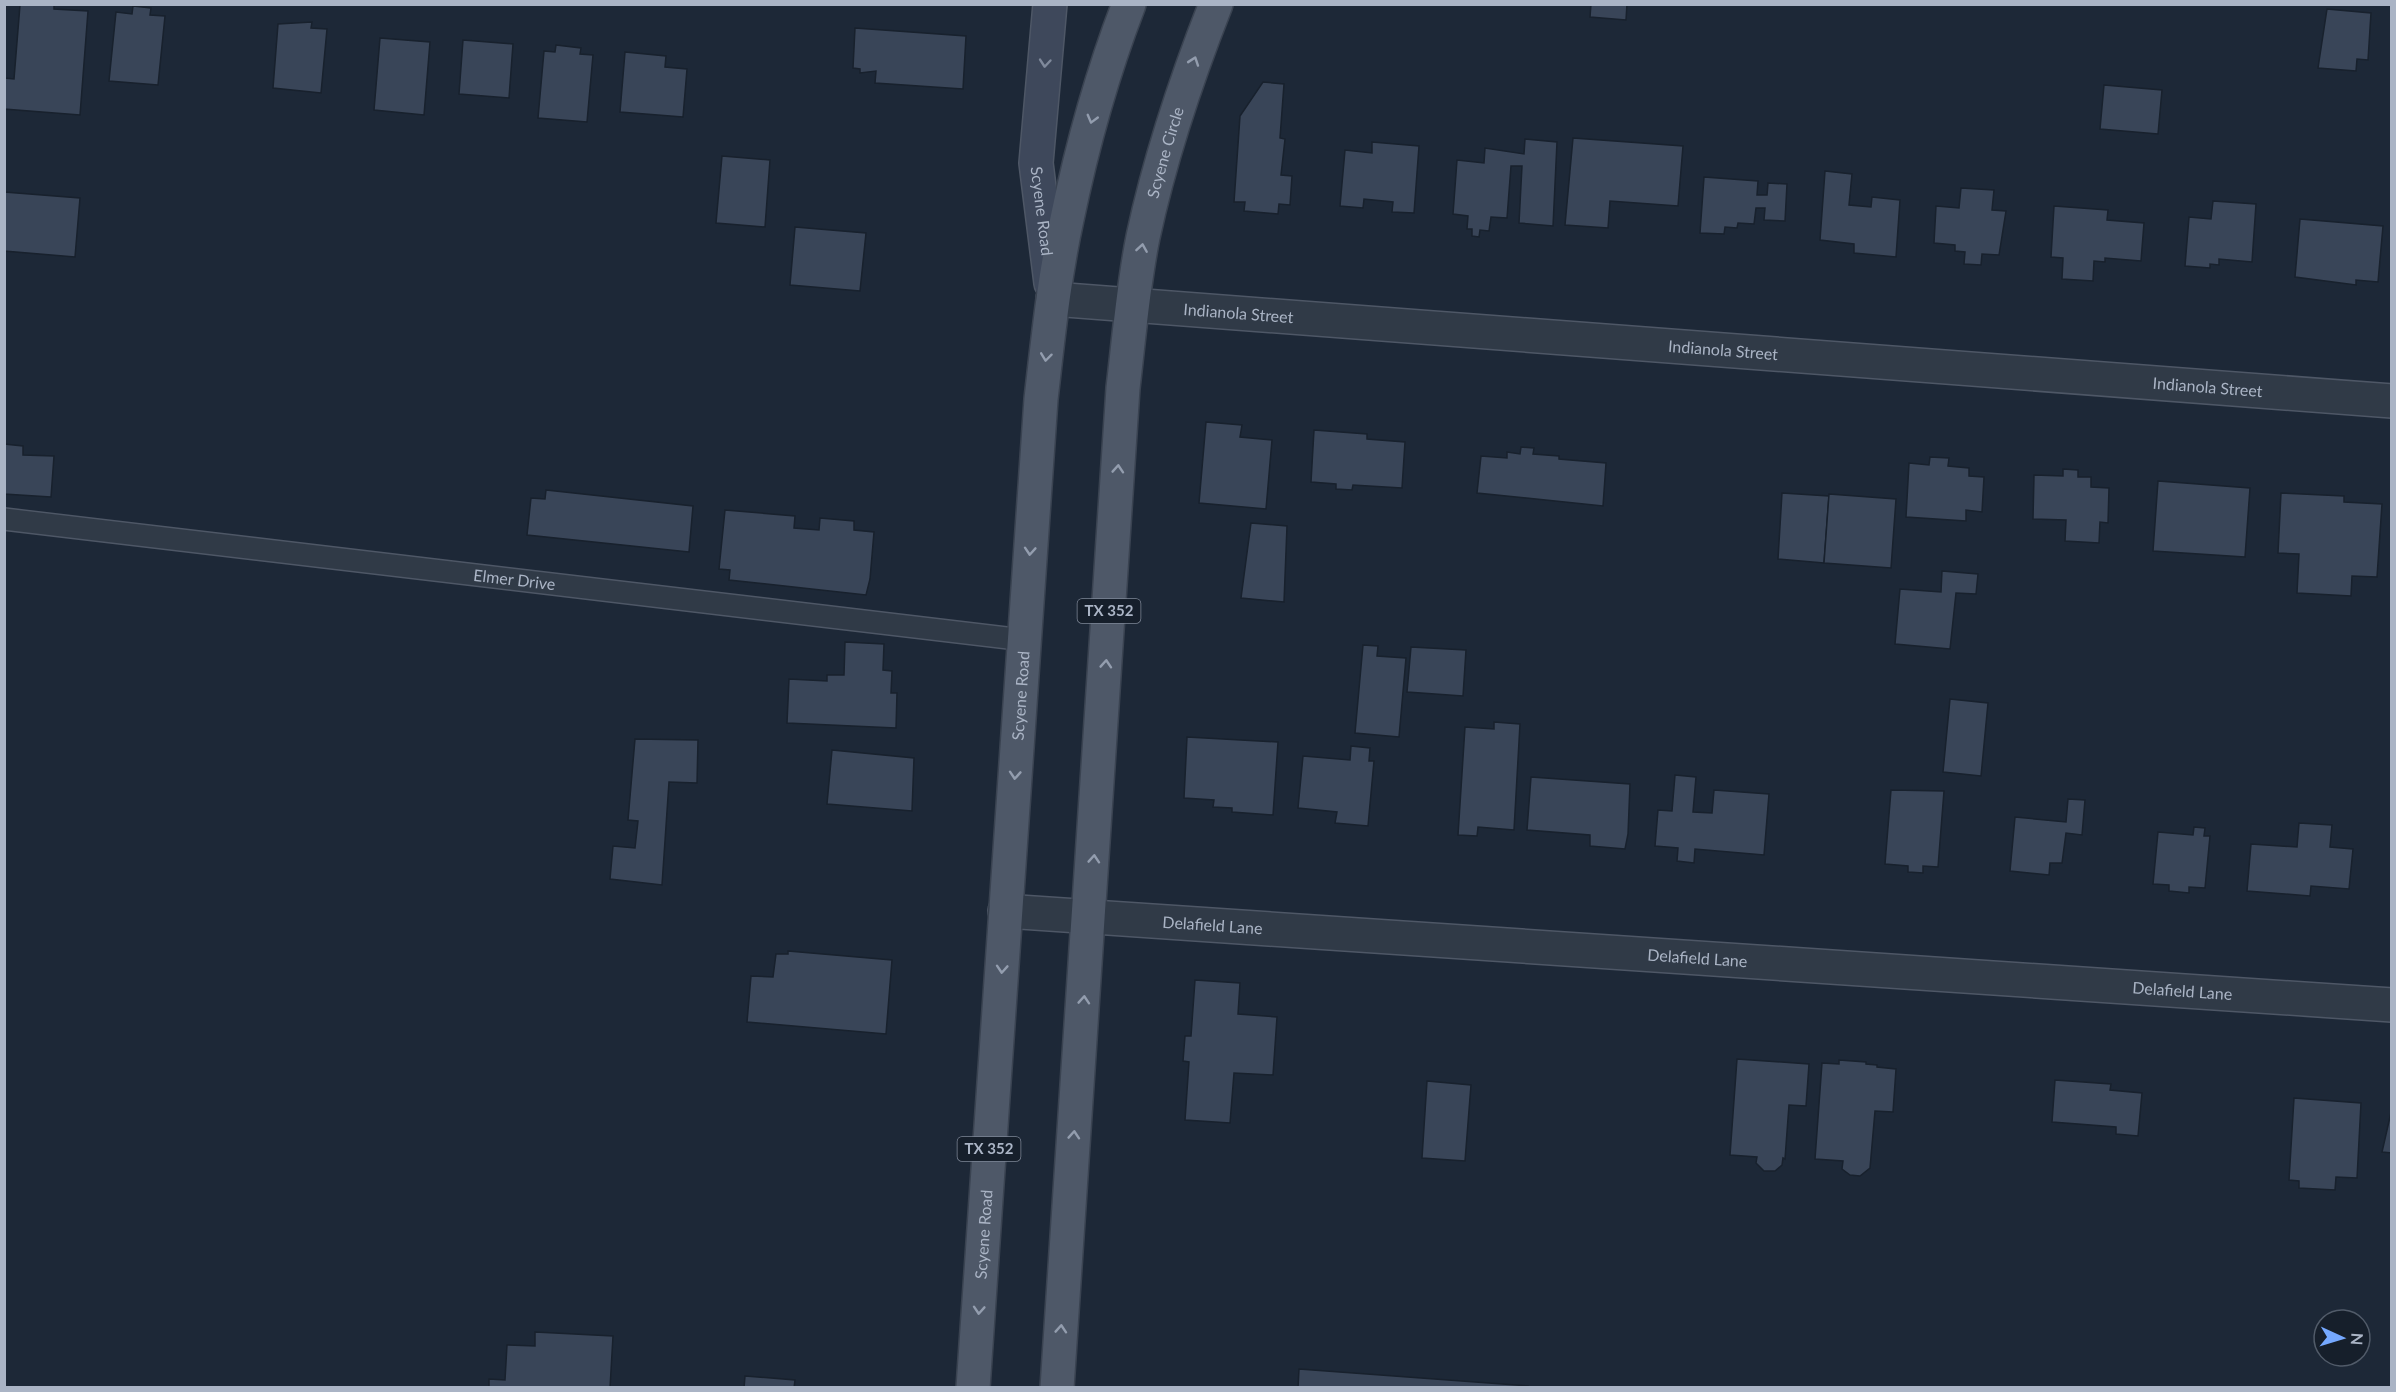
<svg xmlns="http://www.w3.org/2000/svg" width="2396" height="1392" viewBox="0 0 2396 1392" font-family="Lato,sans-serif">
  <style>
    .building { fill: #394558; stroke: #18212d; stroke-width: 1.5 }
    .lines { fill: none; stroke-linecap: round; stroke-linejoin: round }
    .lane-casing { stroke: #4e5766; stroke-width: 24 }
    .street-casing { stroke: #4e5766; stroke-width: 36 }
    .secondary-casing { stroke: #4e5766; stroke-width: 36 }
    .primary-casing { stroke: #3a4351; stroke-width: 36 }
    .lane { stroke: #303a47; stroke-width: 21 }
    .street { stroke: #303a47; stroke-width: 33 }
    .secondary { stroke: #3e485b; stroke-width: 33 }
    .primary { stroke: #4e5868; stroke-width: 33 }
    .oneway { stroke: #939dae }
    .oneway2 { stroke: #7f899b }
    .labels { text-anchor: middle; stroke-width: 4.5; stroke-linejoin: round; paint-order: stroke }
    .shield { fill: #161f2b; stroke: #7e8797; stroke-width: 1.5 }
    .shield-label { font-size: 15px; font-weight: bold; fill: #aab4c5 }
    .street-label { font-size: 16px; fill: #aab4c5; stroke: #161f2b }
  </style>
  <rect width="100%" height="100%" fill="#1d2837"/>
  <g class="building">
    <polygon points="35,4 54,4 54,9 88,11 80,115 4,109 4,78 14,79 20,5"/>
    <polygon points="1591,4 1627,4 1626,20 1590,17"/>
    <polygon points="133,6 151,8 150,15 165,16 158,85 109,81 116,12 132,14"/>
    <polygon points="2327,9 2371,13 2368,60 2357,59 2356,71 2318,68"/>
    <polygon points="312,22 311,28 327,29 321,93 273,88 278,24"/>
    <polygon points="855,28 966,36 963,89 875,83 876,71 860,73 860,69 853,68"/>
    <polygon points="380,38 430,42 424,115 374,110"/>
    <polygon points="463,40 513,44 509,98 459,94"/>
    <polygon points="556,45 581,48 580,54 593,55 587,122 538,118 544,51 555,52"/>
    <polygon points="625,52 666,56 665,67 687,69 683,117 620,112"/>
    <polygon points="1263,82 1284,84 1280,138 1285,139 1281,175 1292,176 1290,205 1279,204 1278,214 1244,211 1245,202 1234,202 1240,116"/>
    <polygon points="2104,85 2162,90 2158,134 2100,129"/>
    <polygon points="1573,138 1683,146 1678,206 1610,201 1608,228 1565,225"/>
    <polygon points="1525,139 1557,142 1553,226 1519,223 1522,166 1511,166 1507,218 1491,217 1489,231 1480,230 1479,237 1472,236 1472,229 1467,229 1468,216 1453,214 1457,160 1484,163 1485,148 1524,154"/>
    <polygon points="1372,142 1419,146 1414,213 1392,212 1393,202 1364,199 1363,208 1340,206 1345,150 1372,153"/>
    <polygon points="722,156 770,160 765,227 716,223"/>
    <polygon points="1825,171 1852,174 1849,205 1871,207 1872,197 1900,200 1896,257 1854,253 1854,244 1820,240"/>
    <polygon points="1704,177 1758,181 1757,195 1767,195 1768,183 1787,184 1785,221 1764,220 1765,208 1756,208 1754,224 1738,223 1737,228 1725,227 1724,234 1700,233"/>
    <polygon points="1961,188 1994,190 1992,210 2006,211 1999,255 1982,254 1981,265 1964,264 1965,252 1955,251 1955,245 1934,243 1936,206 1959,208"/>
    <polygon points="4,192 80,198 75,257 4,251"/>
    <polygon points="2213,201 2256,204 2252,262 2219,259 2219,265 2210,264 2210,268 2185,266 2189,217 2211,219"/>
    <polygon points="2054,206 2108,210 2107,220 2144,223 2141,261 2105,258 2105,262 2094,261 2093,281 2062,279 2063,258 2051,257"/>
    <polygon points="2300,219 2383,226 2378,282 2356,280 2356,285 2295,277"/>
    <polygon points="795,227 866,233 860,291 790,285"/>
    <polygon points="1206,422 1242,425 1240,437 1272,440 1266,509 1199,503"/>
    <polygon points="1314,430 1367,434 1367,439 1405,442 1402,488 1353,485 1352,490 1336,489 1336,484 1311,482"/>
    <polygon points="4,444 23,446 23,455 54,456 51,497 4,494"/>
    <polygon points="1521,447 1534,448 1533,454 1559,456 1559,459 1606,463 1603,506 1477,493 1481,456 1507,458 1507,452 1520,454"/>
    <polygon points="1930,457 1949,458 1948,466 1969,468 1969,476 1984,477 1982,512 1966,510 1966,521 1906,517 1909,463 1929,465"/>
    <polygon points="2063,469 2078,470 2078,477 2091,477 2091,487 2109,488 2108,523 2100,522 2099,543 2065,541 2066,520 2033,519 2034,475 2063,476"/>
    <polygon points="2158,481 2250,488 2245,557 2153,551"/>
    <polygon points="546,490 693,506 689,552 527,535 531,498 545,499"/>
    <polygon points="1782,493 1829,496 1824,563 1778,559"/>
    <polygon points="2281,493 2344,496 2344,502 2382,504 2377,577 2352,576 2351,596 2297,593 2299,554 2278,553"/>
    <polygon points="1829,494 1896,499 1891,568 1824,563"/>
    <polygon points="725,510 795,516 794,528 819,530 820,518 854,521 854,530 874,532 870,579 866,595 729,580 730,570 719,569"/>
    <polygon points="1251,523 1287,526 1284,602 1241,598"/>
    <polygon points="1942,571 1978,574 1976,594 1956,593 1950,649 1895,644 1900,589 1941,592"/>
    <polygon points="845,642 884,644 883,670 892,671 891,693 897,693 896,728 787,723 789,679 827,681 827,675 844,675"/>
    <polygon points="1363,645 1378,646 1377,656 1406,658 1399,737 1355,733"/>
    <polygon points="1411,647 1466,650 1463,696 1407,692"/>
    <polygon points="1950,699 1988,703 1981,776 1943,772"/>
    <polygon points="1494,722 1520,724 1514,830 1478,827 1477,836 1458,835 1465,727 1494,729"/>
    <polygon points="1187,737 1278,742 1273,815 1232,812 1232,808 1213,807 1214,800 1184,798"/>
    <polygon points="635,739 698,740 697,783 669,782 662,885 610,879 613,846 635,848 638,821 628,820"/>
    <polygon points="1351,746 1370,748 1369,761 1374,761 1368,826 1335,823 1337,812 1298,808 1303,756 1350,760"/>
    <polygon points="832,750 914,758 912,811 827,804"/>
    <polygon points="1675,775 1696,777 1693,812 1712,813 1714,790 1769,794 1764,855 1695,849 1694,863 1677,861 1678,848 1655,846 1658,810 1672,811"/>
    <polygon points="1531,777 1630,784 1628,834 1625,849 1590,846 1590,835 1527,830"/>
    <polygon points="1891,790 1944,791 1938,867 1923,866 1923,873 1908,872 1908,866 1885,864"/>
    <polygon points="2068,799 2085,800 2082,835 2066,833 2062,863 2050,863 2049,875 2010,871 2015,817 2066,822"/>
    <polygon points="2299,823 2332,825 2330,847 2353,849 2349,889 2311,886 2310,896 2247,891 2251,844 2297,847"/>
    <polygon points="2194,827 2205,828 2204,836 2210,836 2205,888 2189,887 2189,893 2169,891 2169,885 2153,884 2158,832 2193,835"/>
    <polygon points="788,951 892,960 886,1034 747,1022 751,976 773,977 776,954 788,954"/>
    <polygon points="1195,980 1240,983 1238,1014 1277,1017 1273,1075 1234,1073 1230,1123 1185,1120 1189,1062 1183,1061 1185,1036 1191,1036"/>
    <polygon points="1737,1059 1809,1064 1806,1106 1789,1105 1785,1159 1783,1158 1782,1165 1775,1171 1764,1171 1756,1163 1757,1157 1730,1155"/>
    <polygon points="1839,1060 1866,1062 1866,1064 1877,1065 1877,1067 1896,1069 1893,1112 1875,1111 1870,1168 1860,1176 1850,1175 1842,1169 1843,1161 1815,1159 1822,1063 1839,1064"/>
    <polygon points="2055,1080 2111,1084 2110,1090 2142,1093 2138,1136 2116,1134 2116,1127 2052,1122"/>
    <polygon points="1427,1081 1471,1085 1465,1161 1422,1158"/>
    <polygon points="2294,1098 2361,1103 2357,1178 2336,1177 2335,1190 2299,1188 2299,1181 2289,1180"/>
    <polygon points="2392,1108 2392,1153 2382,1152"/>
    <polygon points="535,1332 613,1336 610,1388 489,1388 489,1379 505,1380 507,1345 535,1346"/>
    <polygon points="1299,1369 1528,1386 1528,1388 1298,1388"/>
    <polygon points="745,1376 795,1380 794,1388 744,1388"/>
  </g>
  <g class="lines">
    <defs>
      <g id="lane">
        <path id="s1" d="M4,519L1024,640"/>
      </g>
      <g id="street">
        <path id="s2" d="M1053,299L2392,401"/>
        <path id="s3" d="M1005,911L2392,1005"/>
      </g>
      <g id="secondary">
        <path id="s4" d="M1050,4L1036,163L1051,283"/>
      </g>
      <g id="primary">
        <path id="s5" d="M973,1388L1041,399C1048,339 1054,278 1067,219C1082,146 1102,74 1129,4"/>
        <path id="s6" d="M1057,1388L1123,388C1129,338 1133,286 1143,237C1160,158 1186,80 1216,4"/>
      </g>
    </defs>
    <use href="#lane" class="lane-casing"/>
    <use href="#street" class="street-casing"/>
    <use href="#secondary" class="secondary-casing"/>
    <use href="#primary" class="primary-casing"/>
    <use href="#lane" class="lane"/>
    <use href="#street" class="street"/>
    <use href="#secondary" class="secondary"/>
    <use href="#primary" class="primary"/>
  </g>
  <defs><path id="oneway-chevron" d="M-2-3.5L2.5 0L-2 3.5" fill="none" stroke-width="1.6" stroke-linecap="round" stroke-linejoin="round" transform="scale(1.5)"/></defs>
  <g class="oneway">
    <use href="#oneway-chevron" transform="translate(1194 61) rotate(-71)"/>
    <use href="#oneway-chevron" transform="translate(1092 119) rotate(105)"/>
    <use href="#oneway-chevron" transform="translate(1142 248) rotate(-81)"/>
    <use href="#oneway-chevron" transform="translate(1046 357) rotate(97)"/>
    <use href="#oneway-chevron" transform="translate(1118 469) rotate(-86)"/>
    <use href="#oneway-chevron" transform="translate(1030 551) rotate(94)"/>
    <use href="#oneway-chevron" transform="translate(1106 664) rotate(-86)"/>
    <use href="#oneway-chevron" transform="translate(1015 775) rotate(94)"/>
    <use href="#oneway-chevron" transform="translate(1094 859) rotate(-86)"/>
    <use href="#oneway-chevron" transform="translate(1002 969) rotate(94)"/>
    <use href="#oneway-chevron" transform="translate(1084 1000) rotate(-86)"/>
    <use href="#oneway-chevron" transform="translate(1074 1135) rotate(-86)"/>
    <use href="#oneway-chevron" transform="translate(979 1310) rotate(94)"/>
    <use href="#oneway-chevron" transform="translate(1061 1329) rotate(-86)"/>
  </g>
  <use class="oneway2" href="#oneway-chevron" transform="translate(1045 63) rotate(95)"/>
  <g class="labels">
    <g class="shield">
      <rect x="1077.5" y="599" width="63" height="24" rx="4.5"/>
      <rect x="957.5" y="1137" width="63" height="24" rx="4.5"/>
    </g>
    <g class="shield-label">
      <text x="1109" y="616">TX 352</text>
      <text x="989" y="1154">TX 352</text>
    </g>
    <g class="street-label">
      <text dy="6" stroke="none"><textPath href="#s6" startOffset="1242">Scyene Circle</textPath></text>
      <text dy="6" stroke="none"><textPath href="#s4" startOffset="208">Scyene Road</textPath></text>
      <text dy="6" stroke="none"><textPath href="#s2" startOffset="186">Indianola Street</textPath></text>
      <text dy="6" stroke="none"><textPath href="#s2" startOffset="672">Indianola Street</textPath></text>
      <text dy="6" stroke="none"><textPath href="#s2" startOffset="1158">Indianola Street</textPath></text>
      <text dy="6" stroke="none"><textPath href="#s1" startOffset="514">Elmer Drive</textPath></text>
      <text dy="6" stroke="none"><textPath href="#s5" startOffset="694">Scyene Road</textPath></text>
      <text dy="6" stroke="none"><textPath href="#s3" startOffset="208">Delafield Lane</textPath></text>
      <text dy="6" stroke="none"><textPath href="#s3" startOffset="694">Delafield Lane</textPath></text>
      <text dy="6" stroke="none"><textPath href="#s3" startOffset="1180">Delafield Lane</textPath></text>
      <text dy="6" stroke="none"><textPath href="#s5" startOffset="154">Scyene Road</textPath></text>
    </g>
  </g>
  <rect width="2396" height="1392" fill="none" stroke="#aab4c5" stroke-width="12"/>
  <g transform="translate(2342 1338) rotate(94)"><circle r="28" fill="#161f2b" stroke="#515b69" stroke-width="1.5"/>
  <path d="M0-4.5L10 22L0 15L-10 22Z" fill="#75a8ff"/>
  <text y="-9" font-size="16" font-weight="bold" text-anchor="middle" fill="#aab4c5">N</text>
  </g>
</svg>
